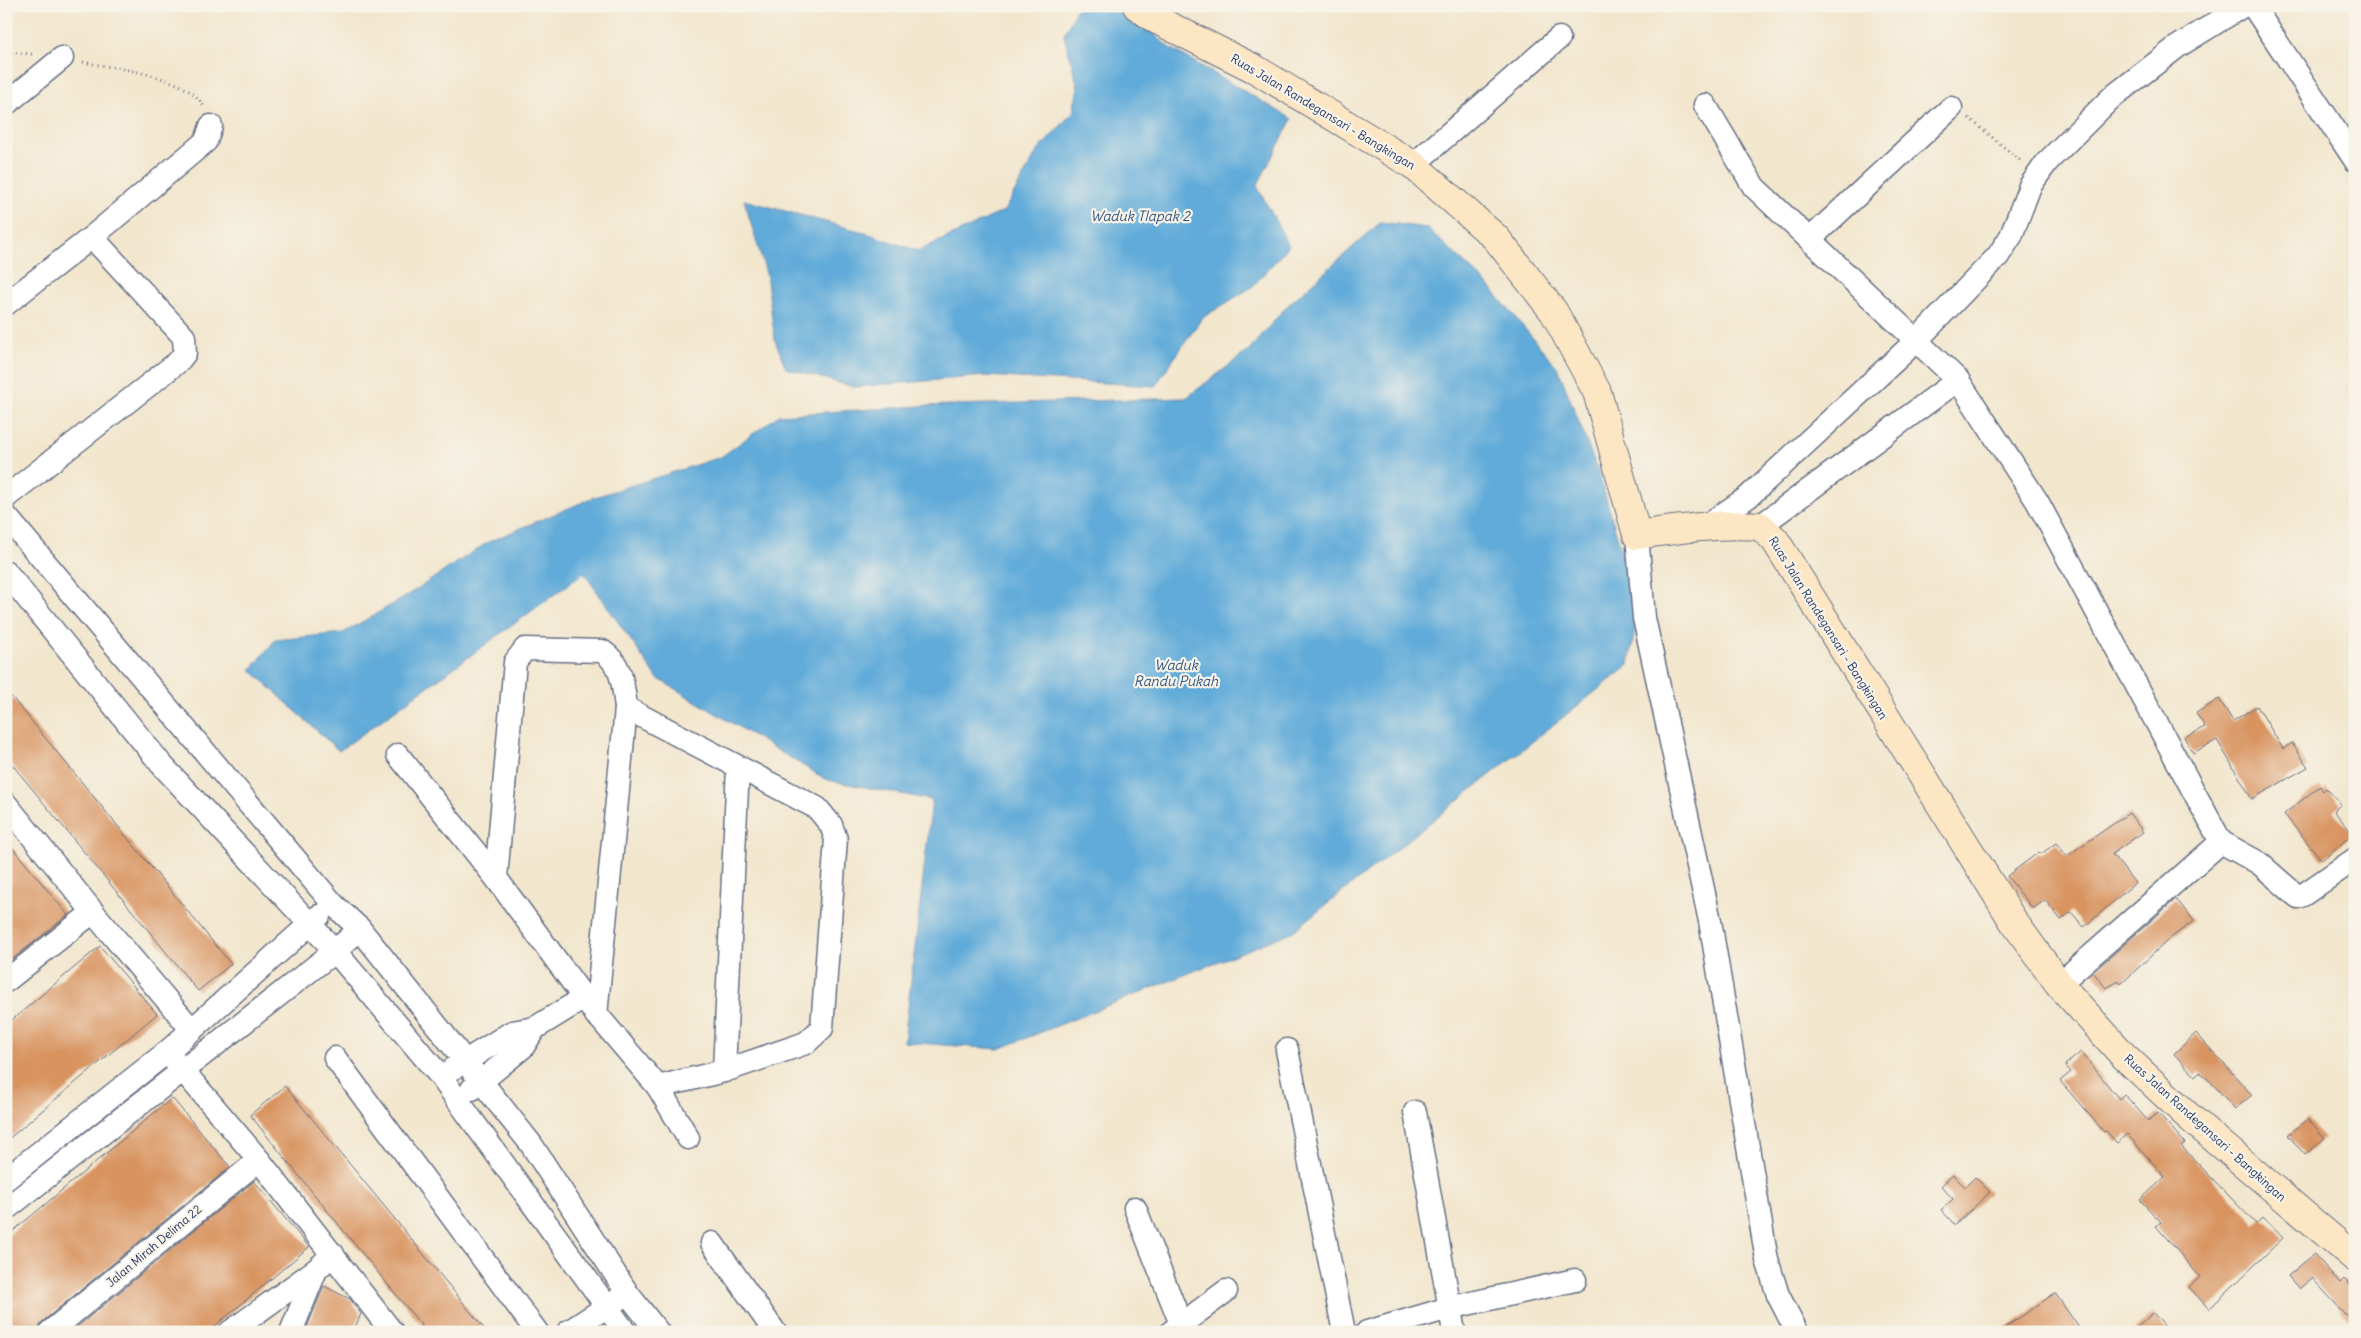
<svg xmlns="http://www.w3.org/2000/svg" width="2361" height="1338" viewBox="0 0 2361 1338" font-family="Delius,sans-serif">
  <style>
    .water { fill: #61abd9; stroke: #3e6d9c }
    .building { fill: #d8935f }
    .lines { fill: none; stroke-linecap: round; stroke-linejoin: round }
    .street-casing { stroke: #666f85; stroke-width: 25 }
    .secondary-casing { stroke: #666f85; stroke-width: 30 }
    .path { stroke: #666f85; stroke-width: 3; stroke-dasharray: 1 4; stroke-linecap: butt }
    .street { stroke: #fff; stroke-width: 22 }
    .secondary { stroke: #fce6c4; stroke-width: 28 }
    .labels { text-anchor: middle; stroke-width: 4.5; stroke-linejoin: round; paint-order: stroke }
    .street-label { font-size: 12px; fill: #1b2f5e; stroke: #f7f3e8 }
    .water-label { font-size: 14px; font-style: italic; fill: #305483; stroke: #f7f3e8 }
  </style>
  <rect width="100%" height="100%" fill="#f7f3e8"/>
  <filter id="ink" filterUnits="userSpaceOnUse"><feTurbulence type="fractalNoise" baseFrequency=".02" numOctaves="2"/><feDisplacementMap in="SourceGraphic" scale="10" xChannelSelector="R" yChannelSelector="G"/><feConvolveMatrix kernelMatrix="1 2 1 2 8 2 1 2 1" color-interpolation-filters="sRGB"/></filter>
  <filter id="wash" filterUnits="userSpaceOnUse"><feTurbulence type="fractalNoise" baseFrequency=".0096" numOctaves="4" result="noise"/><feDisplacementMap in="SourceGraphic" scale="20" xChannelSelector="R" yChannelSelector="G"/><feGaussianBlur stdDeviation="1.12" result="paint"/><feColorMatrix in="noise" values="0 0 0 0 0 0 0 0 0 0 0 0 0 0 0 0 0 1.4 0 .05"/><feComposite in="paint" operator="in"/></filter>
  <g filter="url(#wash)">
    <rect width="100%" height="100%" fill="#f2e6cd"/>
    <g class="water">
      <polygon points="1078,6 1124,6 1167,46 1292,119 1257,186 1289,246 1252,287 1202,318 1155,386 985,376 854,387 786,368 775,340 766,273 744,200 863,232 918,251 1004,211 1037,152 1073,112 1078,87 1064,35"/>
      <polygon points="1381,222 1427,228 1488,285 1558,368 1599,474 1638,608 1629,665 1292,932 999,1049 904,1042 932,800 827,780 657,678 584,573 339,751 251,670 275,640 343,633 402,599 488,542 595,497 721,457 779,415 922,406 1186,398 1248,351 1288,305"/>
    </g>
    <g id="blocks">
      <g class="building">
        <polygon points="6,690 231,964 198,991 6,757"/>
        <polygon points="2219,699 2233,721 2257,706 2283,749 2292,743 2308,767 2252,799 2217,740 2193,753 2184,737 2205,727 2196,713"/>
        <polygon points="2320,786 2323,791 2326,788 2341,804 2334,811 2353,834 2322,860 2284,814"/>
        <polygon points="2129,813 2143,832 2112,854 2135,883 2084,927 2071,912 2061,920 2045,900 2033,909 2007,876 2039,852 2041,854 2056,843 2067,856"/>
        <polygon points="6,840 68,915 6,964"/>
        <polygon points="2176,899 2194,921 2169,939 2121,984 2119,981 2106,988 2093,972"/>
        <polygon points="100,946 157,1014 6,1141 6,1025"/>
        <polygon points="2196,1033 2252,1095 2235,1109 2211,1082 2199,1072 2195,1076 2174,1054"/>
        <polygon points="2081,1052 2119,1099 2124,1094 2148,1121 2158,1113 2185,1143 2181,1146 2256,1224 2263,1217 2283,1238 2209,1309 2189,1287 2200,1277 2156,1226 2161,1222 2140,1200 2165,1177 2127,1134 2117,1143 2106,1131 2104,1132 2060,1081 2071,1072 2065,1065"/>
        <polygon points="285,1086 376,1196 487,1332 427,1332 343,1230 250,1115"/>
        <polygon points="172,1098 230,1167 42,1322 37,1332 6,1332 6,1237"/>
        <polygon points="2308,1119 2325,1138 2305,1155 2288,1135"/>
        <polygon points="1953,1175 1965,1187 1975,1177 1990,1192 1955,1225 1941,1210 1953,1199 1941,1186"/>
        <polygon points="254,1181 309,1247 208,1332 71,1332"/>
        <polygon points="2314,1254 2340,1283 2344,1279 2355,1290 2355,1325 2312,1278 2299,1289 2288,1276"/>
        <polygon points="324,1286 350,1299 361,1314 353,1332 305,1332"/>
        <polygon points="2055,1293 2082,1332 1999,1332"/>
        <polygon points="2153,1313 2170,1332 2132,1332"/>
      </g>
    </g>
  </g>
  <g filter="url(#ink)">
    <use href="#blocks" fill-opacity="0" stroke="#666f85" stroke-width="1"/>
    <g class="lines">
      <defs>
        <g id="street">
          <polyline points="2253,6 2355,160"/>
          <polyline points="6,104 62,58"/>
          <polyline points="1705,105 1754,187 1958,380 2037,501 2221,842 2259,863 2298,897 2303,895 2355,859"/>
          <polyline points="1413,165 1559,38"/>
          <polyline points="1810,239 1951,108"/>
          <polyline points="6,304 92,237 206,141 211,126"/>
          <polyline points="6,497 178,362 185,353 184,337 92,237"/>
          <polyline points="6,516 334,905 360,929 531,1144 628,1294 658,1332"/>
          <polyline points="1707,525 1748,497 1916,341 1998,256 2011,236 2030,186 2047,162 2111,98 2177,47 2243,6"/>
          <polyline points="1760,526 1958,380"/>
          <polyline points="1637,535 1644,618 1710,921 1767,1260 1778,1295 1797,1332"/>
          <polyline points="6,572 161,764 335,951 441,1077 625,1332"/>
          <polyline points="626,708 817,808 831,825 836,839 822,1028 806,1043 724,1071 658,1087"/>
          <polyline points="398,755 496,878 584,998 535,1028 512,1032 454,1068"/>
          <polyline points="6,804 93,912 192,1030"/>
          <path d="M496,878L515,662L525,649L602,651C623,665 623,685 626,708L596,1015"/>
          <polyline points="6,981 93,912"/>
          <polyline points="2059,984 2221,842"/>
          <polyline points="587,1003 658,1087 688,1138"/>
          <polyline points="1287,1050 1344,1332"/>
          <polyline points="335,1058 537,1332"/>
          <polyline points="174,1060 259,1160 392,1332"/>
          <polyline points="724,1071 738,767"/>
          <polyline points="472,1089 523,1047 535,1028"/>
          <polyline points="1415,1112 1454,1332"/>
          <polyline points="6,1179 167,1052 319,916"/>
          <polyline points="1135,1208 1181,1324"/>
          <polyline points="6,1209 335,951 360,929"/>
          <polyline points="712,1243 775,1332"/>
          <polyline points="50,1332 259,1160"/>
          <polyline points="230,1332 317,1269 333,1254"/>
          <polyline points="291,1332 316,1270"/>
          <polyline points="568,1332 617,1300"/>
          <polyline points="1171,1332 1226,1291"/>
          <polyline points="1367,1332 1449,1308 1575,1280"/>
        </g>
        <path id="secondary" d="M1137,6L1155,19L1255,69L1413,165L1496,238L1554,312L1597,392L1637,535C1679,529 1719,523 1760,526L1775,540L2014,922L2059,984L2123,1055L2188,1116L2355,1258"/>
      </defs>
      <use href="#street" class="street-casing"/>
      <use href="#secondary" class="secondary-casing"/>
      <g class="path">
        <polyline points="6,52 32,54"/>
        <path d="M83,62C116,69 187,74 204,107"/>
        <polyline points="1969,118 2022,162"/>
      </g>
      <use href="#street" class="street"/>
      <use href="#secondary" class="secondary"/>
    </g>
  </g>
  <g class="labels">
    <g class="street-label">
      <text transform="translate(1323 112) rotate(31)" y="4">Ruas Jalan Randegansari - Bangkingan</text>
      <text transform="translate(1828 628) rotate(58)" y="4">Ruas Jalan Randegansari - Bangkingan</text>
      <text transform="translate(2205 1128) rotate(42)" y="4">Ruas Jalan Randegansari - Bangkingan</text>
      <text transform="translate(154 1246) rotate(-40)" y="4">Jalan Mirah Delima 22</text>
    </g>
    <g class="water-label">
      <text x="1140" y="221">Waduk Tlapak 2</text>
      <text x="1176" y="670">Waduk<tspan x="1176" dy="16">Randu Pukah</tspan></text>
    </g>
  </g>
  <rect width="2361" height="1338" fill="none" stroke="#f7f3e8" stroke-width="25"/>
</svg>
